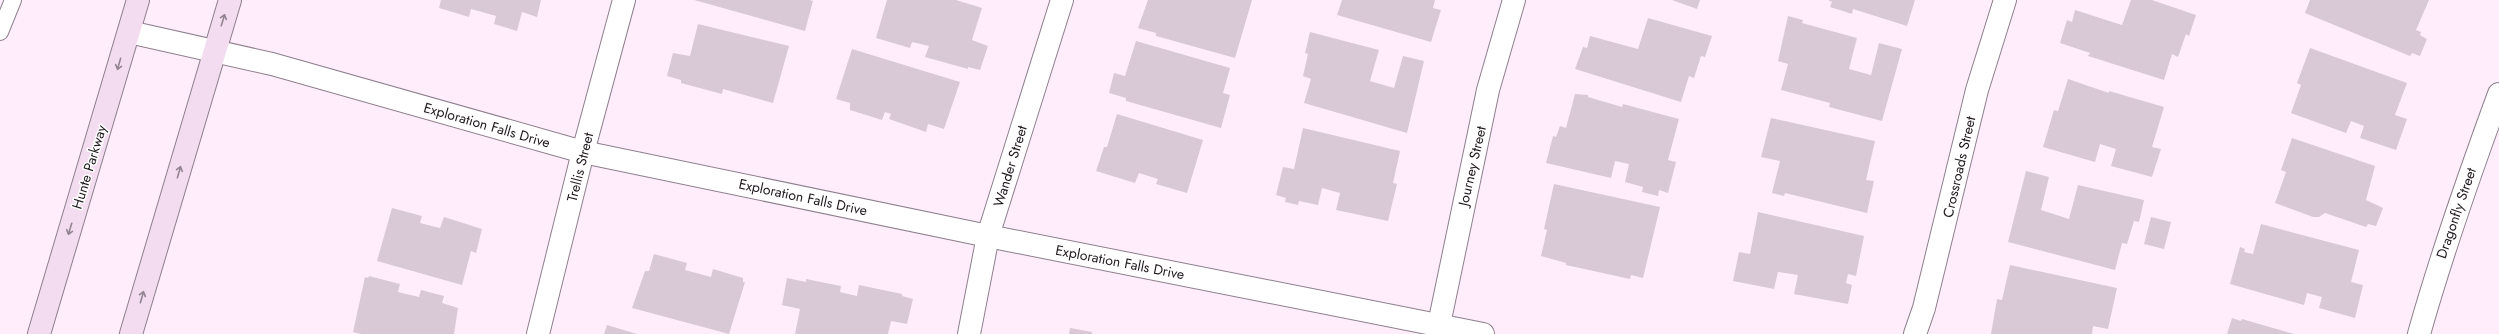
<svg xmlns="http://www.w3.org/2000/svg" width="2499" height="334" viewBox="0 0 2499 334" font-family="Jost,sans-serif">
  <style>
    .building { fill: #d9c9d7 }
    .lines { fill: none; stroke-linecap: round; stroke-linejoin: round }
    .service-casing { stroke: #8e7f8c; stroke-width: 18 }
    .minor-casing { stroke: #8e7f8c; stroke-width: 24 }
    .tertiary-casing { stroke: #8e7f8c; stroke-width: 24 }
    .secondary-casing { stroke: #8e7f8c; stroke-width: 24 }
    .service { stroke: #fff; stroke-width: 16 }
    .minor { stroke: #fff; stroke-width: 22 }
    .tertiary { stroke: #fff; stroke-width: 22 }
    .secondary { stroke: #f3dcf0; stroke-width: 22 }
    .oneway { stroke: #938491 }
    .labels { text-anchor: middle; stroke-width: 3; stroke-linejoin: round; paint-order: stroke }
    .street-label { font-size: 14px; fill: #1e181d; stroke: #fff }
  </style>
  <rect width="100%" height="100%" fill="#ffedfc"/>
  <g class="building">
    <polygon points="441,0 541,0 537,17 522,12 517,31 494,24 496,16 471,9 469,17 439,8"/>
    <polygon points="694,0 810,0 813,1 805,31"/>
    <polygon points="887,0 956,0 982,8 972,40 988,46 980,70 968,67 968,69 925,57 929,46 912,42 910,48 876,38"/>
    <polygon points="1148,0 1252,0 1235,58 1156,36 1156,33 1138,28"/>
    <polygon points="1342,0 1435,0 1433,8 1441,10 1431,42 1337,15"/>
    <polygon points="1672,0 1700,0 1697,9"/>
    <polygon points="1828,0 1915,0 1907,26 1853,9 1852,14 1830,7 1832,2"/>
    <polygon points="2131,0 2152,0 2196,15 2189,36 2186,34 2178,57 2172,54 2164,80 2088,56 2090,53 2060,43 2067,20 2072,22 2075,10 2122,25"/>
    <polygon points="2310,0 2429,0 2416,30 2421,32 2420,35 2427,39 2420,56 2412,53 2410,56 2305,13"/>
    <polygon points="1788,16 1803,20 1802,23 1857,38 1849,69 1871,75 1879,43 1902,49 1882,121 1829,107 1830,103 1781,90 1788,64 1778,61"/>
    <polygon points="1648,18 1712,36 1705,57 1701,56 1694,78 1689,76 1681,102 1575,69 1583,47 1587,48 1590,36 1638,49"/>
    <polygon points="698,24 789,46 773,103 723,89 722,94 681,83 681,80 667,76 673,53 690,56"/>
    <polygon points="1310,32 1379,50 1370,81 1394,88 1403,56 1424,61 1407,133 1304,103 1311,79 1303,76 1308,54 1305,53"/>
    <polygon points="1136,41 1230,68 1223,93 1230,95 1221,128 1126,101 1126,98 1109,93 1114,73 1125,76"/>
    <polygon points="2310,48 2407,83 2395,115 2407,119 2396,150 2360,138 2364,126 2351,121 2346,133 2291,113 2301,85 2297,83"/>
    <polygon points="852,49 960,82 944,129 928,124 926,132 889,119 891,114 885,112 882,120 850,110 850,103 836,99"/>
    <polygon points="2068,79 2109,93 2109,91 2164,107 2152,147 2161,149 2152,177 2111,166 2116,149 2100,144 2095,162 2043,147 2054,110 2058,111"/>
    <polygon points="1575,94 1588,95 1588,97 1622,107 1623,104 1679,119 1668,160 1676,162 1668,193 1659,190 1658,196 1642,192 1643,187 1625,182 1629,164 1615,161 1611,178 1546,163 1553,136 1556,137 1560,126 1566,128"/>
    <polygon points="1117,114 1203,140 1187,193 1156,184 1158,179 1139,173 1135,183 1096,171 1104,147 1107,147"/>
    <polygon points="1771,118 1875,141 1866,180 1874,181 1867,213 1785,193 1784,196 1772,193 1780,161 1761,157"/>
    <polygon points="1303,128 1400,151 1393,183 1397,184 1388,221 1336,210 1340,193 1322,188 1318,205 1299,201 1298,205 1285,202 1286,198 1276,195 1283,167 1294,169"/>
    <polygon points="2292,138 2375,166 2366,200 2383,208 2376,226 2368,224 2366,227 2325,213 2319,217 2313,217 2275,203 2286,172 2281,170"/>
    <polygon points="2026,171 2049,177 2041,210 2069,219 2078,185 2144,200 2139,222 2134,221 2127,244 2122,243 2115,270 2008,242"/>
    <polygon points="1554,184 1660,207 1643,278 1631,275 1630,279 1566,265 1566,263 1541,256 1547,230 1544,229"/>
    <polygon points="392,208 422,216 420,223 440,228 444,217 482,229 476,253 471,251 462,285 377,261"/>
    <polygon points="1758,212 1864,236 1856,276 1848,274 1846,283 1852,285 1848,304 1794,294 1798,275 1778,272 1774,289 1733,281 1739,252 1750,254"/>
    <polygon points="2151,217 2171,222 2164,249 2144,244"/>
    <polygon points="2261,224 2359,250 2351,282 2363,285 2355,318 2319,308 2322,297 2307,293 2304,305 2230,284 2240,247 2245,249 2244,252 2253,254"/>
    <polygon points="654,254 687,263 685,270 711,277 713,269 743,278 743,282 745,282 729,334 632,308 645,271 649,271"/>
    <polygon points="2010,265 2117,288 2108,329 2093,326 2092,334 1991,334 1997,299 2002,300"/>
    <polygon points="369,276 400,284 398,292 419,297 421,290 444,296 442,303 458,308 454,334 361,334 353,332 365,277 368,278"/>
    <polygon points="787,278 806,282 806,279 841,286 840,292 857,296 859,285 902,294 902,296 913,299 907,324 891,321 888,334 795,334 800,309 782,305"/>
    <polygon points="2232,318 2241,321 2242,319 2294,334 2227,334"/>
    <polygon points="607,325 637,334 604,334"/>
    <polygon points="1070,328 1092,332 1092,334 1069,334"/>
  </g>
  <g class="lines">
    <defs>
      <polyline id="service" points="0,32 13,0"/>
      <g id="minor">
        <polyline points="538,334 583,152 624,0"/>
        <polyline points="969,334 988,236 1062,0"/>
        <polyline points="1437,334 1488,90 1514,0"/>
        <polyline points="1915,334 1924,308 1977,90 2005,0"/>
        <path d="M2419,334C2442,252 2470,173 2499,94"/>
      </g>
      <polyline id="tertiary" points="129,32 272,64 583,152 988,236 1483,334"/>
      <g id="secondary">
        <polyline points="39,334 138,0"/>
        <polyline points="131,334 230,0"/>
      </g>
    </defs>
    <use href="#service" class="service-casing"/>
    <use href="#minor" class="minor-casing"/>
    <use href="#tertiary" class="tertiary-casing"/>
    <use href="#secondary" class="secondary-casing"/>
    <use href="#service" class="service"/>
    <use href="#minor" class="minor"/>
    <use href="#tertiary" class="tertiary"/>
    <use href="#secondary" class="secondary"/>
  </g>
  <defs><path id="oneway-shaft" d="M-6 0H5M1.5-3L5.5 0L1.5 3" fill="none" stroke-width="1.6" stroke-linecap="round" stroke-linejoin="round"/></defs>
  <g class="oneway">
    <use href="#oneway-shaft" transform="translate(223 20) rotate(-73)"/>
    <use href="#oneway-shaft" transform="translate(119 64) rotate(106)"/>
    <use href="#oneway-shaft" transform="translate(179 172) rotate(-74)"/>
    <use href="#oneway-shaft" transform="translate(70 229) rotate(107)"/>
    <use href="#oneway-shaft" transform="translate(142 297) rotate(-74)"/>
  </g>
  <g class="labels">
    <g class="street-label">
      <text transform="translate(487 125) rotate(16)" y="5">Exploration Falls Drive</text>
      <text transform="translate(1010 166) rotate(-73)" y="5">Wander Street</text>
      <text transform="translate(1472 166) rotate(-77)" y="5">Journey Street</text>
      <text transform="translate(89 167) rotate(-73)" y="5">Hunte Parkway</text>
      <text transform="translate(580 167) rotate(-76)" y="5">Trellis Street</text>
      <text transform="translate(1959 167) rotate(-77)" y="5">Crossroads Street</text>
      <text transform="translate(803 197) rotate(12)" y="5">Exploration Falls Drive</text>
      <text transform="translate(2456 213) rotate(-71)" y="5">Dragonfly Street</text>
      <text transform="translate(1120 262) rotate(11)" y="5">Exploration Falls Drive</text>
    </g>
  </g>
</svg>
